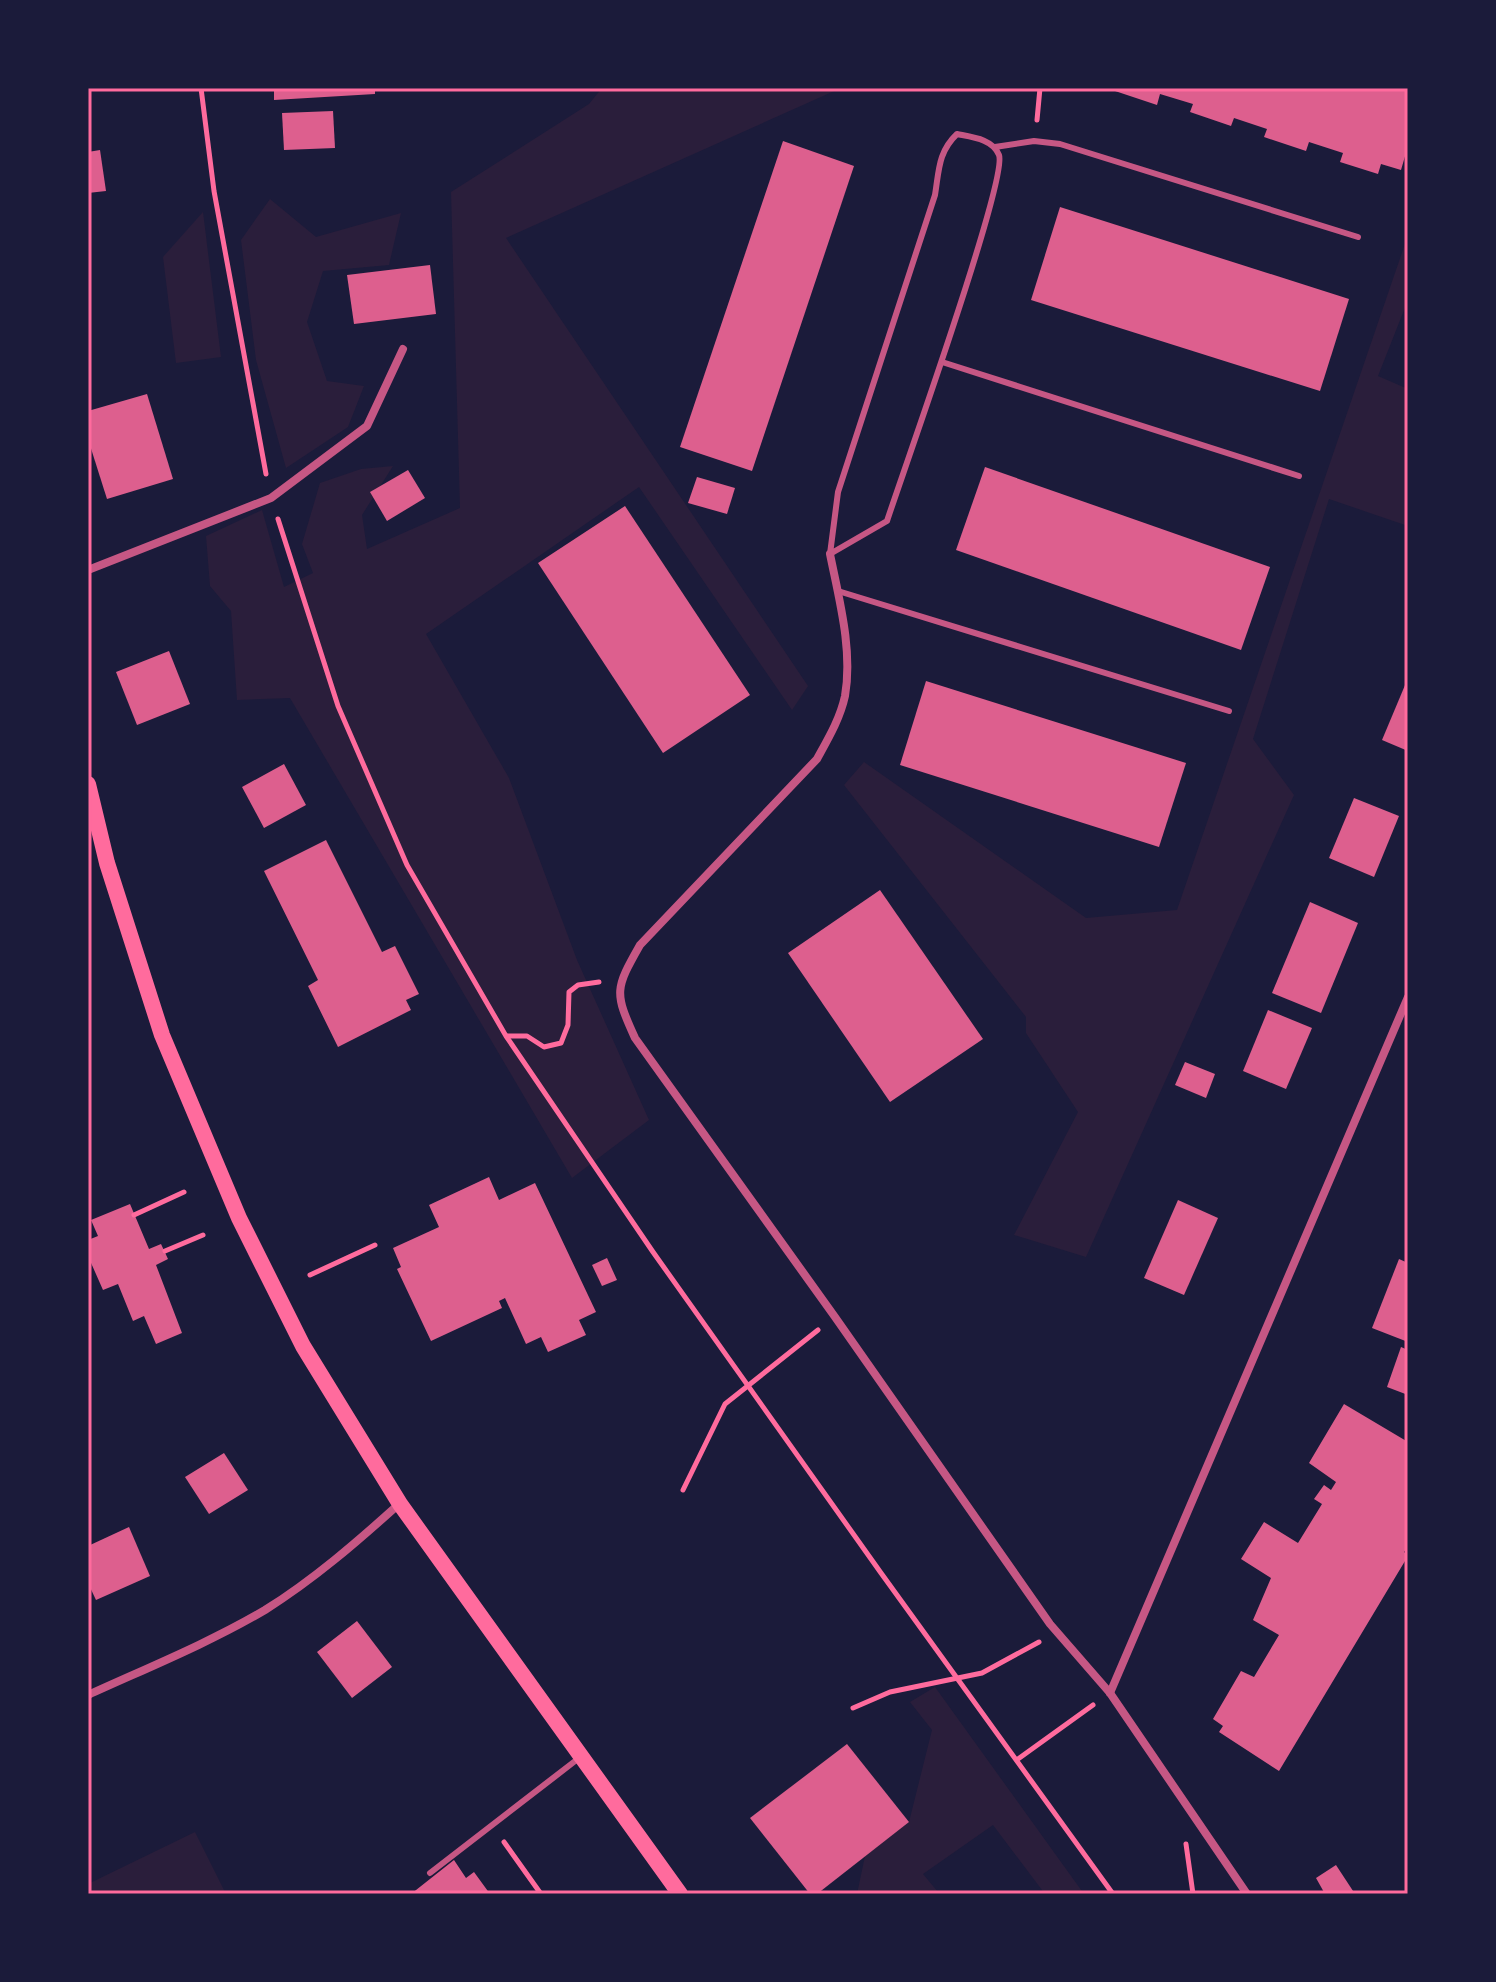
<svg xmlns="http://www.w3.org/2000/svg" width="1496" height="1982" viewBox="0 0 1496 1982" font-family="Lora,serif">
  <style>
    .green { fill: #2a1e3b }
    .building { fill: #dd5f8e }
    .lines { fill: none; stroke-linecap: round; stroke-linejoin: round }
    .path { stroke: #ff6b9d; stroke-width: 5 }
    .service { stroke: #c65784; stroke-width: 6 }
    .minor { stroke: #c65784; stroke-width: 8 }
    .secondary { stroke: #ff6b9d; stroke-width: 16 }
    .neatline { fill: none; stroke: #ff6b9d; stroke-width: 3 }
  </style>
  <rect width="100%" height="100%" fill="#1b1b3a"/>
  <g class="green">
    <polygon points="602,88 841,88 506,238 808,686 792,710 639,487 426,634 509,778 577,960 649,1120 572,1178 290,698 237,700 231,611 210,586 206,536 262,510 284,587 313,573 302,544 320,483 361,469 393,466 362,515 367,549 460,508 451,192 589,104"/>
    <polygon points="270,199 316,237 401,213 389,265 323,271 307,322 327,381 364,386 348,427 286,468 256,360 241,240"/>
    <polygon points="203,212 221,357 176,363 163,257"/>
    <polygon points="1408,235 1408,300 1378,376 1408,389 1408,526 1329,499 1253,739 1294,795 1086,1257 1014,1235 1078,1112 1026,1033 1026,1017 844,785 864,762 1086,918 1177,910"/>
    <polygon points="935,1687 1084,1894 1045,1894 993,1825 923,1874 938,1892 935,1894 857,1894 865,1856 909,1822 932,1730 910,1702"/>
    <polygon points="195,1832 226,1894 88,1894 88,1884"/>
  </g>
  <g class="building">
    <polygon points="274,88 375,88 375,94 274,100"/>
    <polygon points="1112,88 1404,88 1408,90 1408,146 1401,170 1381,164 1378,174 1340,162 1343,153 1309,142 1306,151 1264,137 1267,129 1234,118 1231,126 1190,112 1193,104 1160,94 1157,105 1112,90"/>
    <polygon points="333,111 335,148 284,150 282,113"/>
    <polygon points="783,141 854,166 752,471 680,447"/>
    <polygon points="100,150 106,191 88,193 88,152"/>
    <polygon points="1060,207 1349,299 1320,391 1031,300"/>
    <polygon points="430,265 436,314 354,324 347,275"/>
    <polygon points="147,394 173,479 107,499 88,439 88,411"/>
    <polygon points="985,467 1270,567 1241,650 956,550"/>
    <polygon points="408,470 425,498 387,521 370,492"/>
    <polygon points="697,477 735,488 727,514 688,503"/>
    <polygon points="625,506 750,695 663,753 538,563"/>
    <polygon points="169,651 190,704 137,725 116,672"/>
    <polygon points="1408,678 1408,751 1382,740"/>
    <polygon points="926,681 1186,763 1159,847 900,765"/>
    <polygon points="284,764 306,805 264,828 242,787"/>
    <polygon points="1354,798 1399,816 1374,877 1329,858"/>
    <polygon points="326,840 382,952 395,946 419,994 406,1000 411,1010 338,1047 308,986 318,980 264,871"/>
    <polygon points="880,890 983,1039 890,1102 788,953"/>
    <polygon points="1310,902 1358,923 1321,1013 1272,993"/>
    <polygon points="1268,1010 1312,1028 1286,1089 1243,1071"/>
    <polygon points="1185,1062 1215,1074 1206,1098 1175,1085"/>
    <polygon points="489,1177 499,1200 535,1183 596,1312 579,1320 586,1335 548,1352 541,1337 526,1344 505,1298 499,1301 502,1308 431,1341 397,1269 401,1267 393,1248 439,1227 429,1205"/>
    <polygon points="1178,1200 1218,1218 1184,1295 1144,1278"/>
    <polygon points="130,1204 149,1249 161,1244 168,1259 156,1265 182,1333 156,1344 144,1316 133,1321 118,1284 103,1290 88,1256 88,1240 98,1236 91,1220"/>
    <polygon points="607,1258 617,1280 602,1286 592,1265"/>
    <polygon points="1399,1259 1408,1263 1408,1342 1372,1328"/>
    <polygon points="1401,1347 1408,1350 1408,1395 1387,1387"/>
    <polygon points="1344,1404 1408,1442 1408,1546 1404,1552 1408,1556 1279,1771 1219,1732 1223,1726 1213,1719 1241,1671 1254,1677 1279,1635 1253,1620 1271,1578 1241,1559 1264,1522 1298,1543 1322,1504 1314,1499 1324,1485 1331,1490 1336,1482 1309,1463"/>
    <polygon points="224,1453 248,1490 209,1514 185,1477"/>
    <polygon points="129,1527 150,1576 96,1600 88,1583 88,1546"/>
    <polygon points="357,1621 392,1667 352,1698 317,1652"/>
    <polygon points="847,1744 909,1822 817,1894 810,1894 750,1818"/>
    <polygon points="454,1860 466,1878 474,1872 490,1894 411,1894"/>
    <polygon points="1336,1865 1355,1894 1325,1894 1316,1878"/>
  </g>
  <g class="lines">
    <g class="path">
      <polyline points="201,88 214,191 266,474"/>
      <polyline points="1037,120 1040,88"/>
      <polyline points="278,519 338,706 407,865 506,1036 653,1252 881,1573 1113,1894"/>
      <polyline points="507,1036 527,1036 544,1047 561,1043 568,1025 569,992 578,985 599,982"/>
      <polyline points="134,1215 184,1192"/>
      <polyline points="165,1251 203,1235"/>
      <polyline points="310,1275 375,1245"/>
      <polyline points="683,1490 725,1404 818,1330"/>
      <polyline points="853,1708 890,1692 982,1673 1039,1642"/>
      <polyline points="1018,1759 1093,1705"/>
      <polyline points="504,1842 541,1894"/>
      <polyline points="1186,1844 1193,1894"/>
    </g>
    <g class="service">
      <path d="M957,134C972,137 993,139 999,155C1008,179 902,475 887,521L830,554L838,492L935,195C939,171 938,152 957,134Z"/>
      <polyline points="995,147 1034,141 1060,144 1358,237"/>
      <polyline points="942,362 1299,476"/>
      <polyline points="838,591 1229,711"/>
      <polyline points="430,1873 579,1758"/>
    </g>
    <g class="minor">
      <path d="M830,554C839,599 853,650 845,696C840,719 828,739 817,759L640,945C615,989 614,992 635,1038L835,1317L1050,1624L1110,1693L1247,1894"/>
      <polyline points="88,570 271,498 367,426 403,349"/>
      <polyline points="1110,1693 1408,997"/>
      <path d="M88,1695C147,1668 209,1643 265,1610C313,1580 357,1542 399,1504"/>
    </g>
    <polyline class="secondary" points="88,784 107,863 162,1035 239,1218 303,1346 400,1504 680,1894"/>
  </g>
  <rect width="1496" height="1982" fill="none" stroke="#1b1b3a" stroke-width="180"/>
  <rect x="90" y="90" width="1316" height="1802" class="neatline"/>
</svg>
